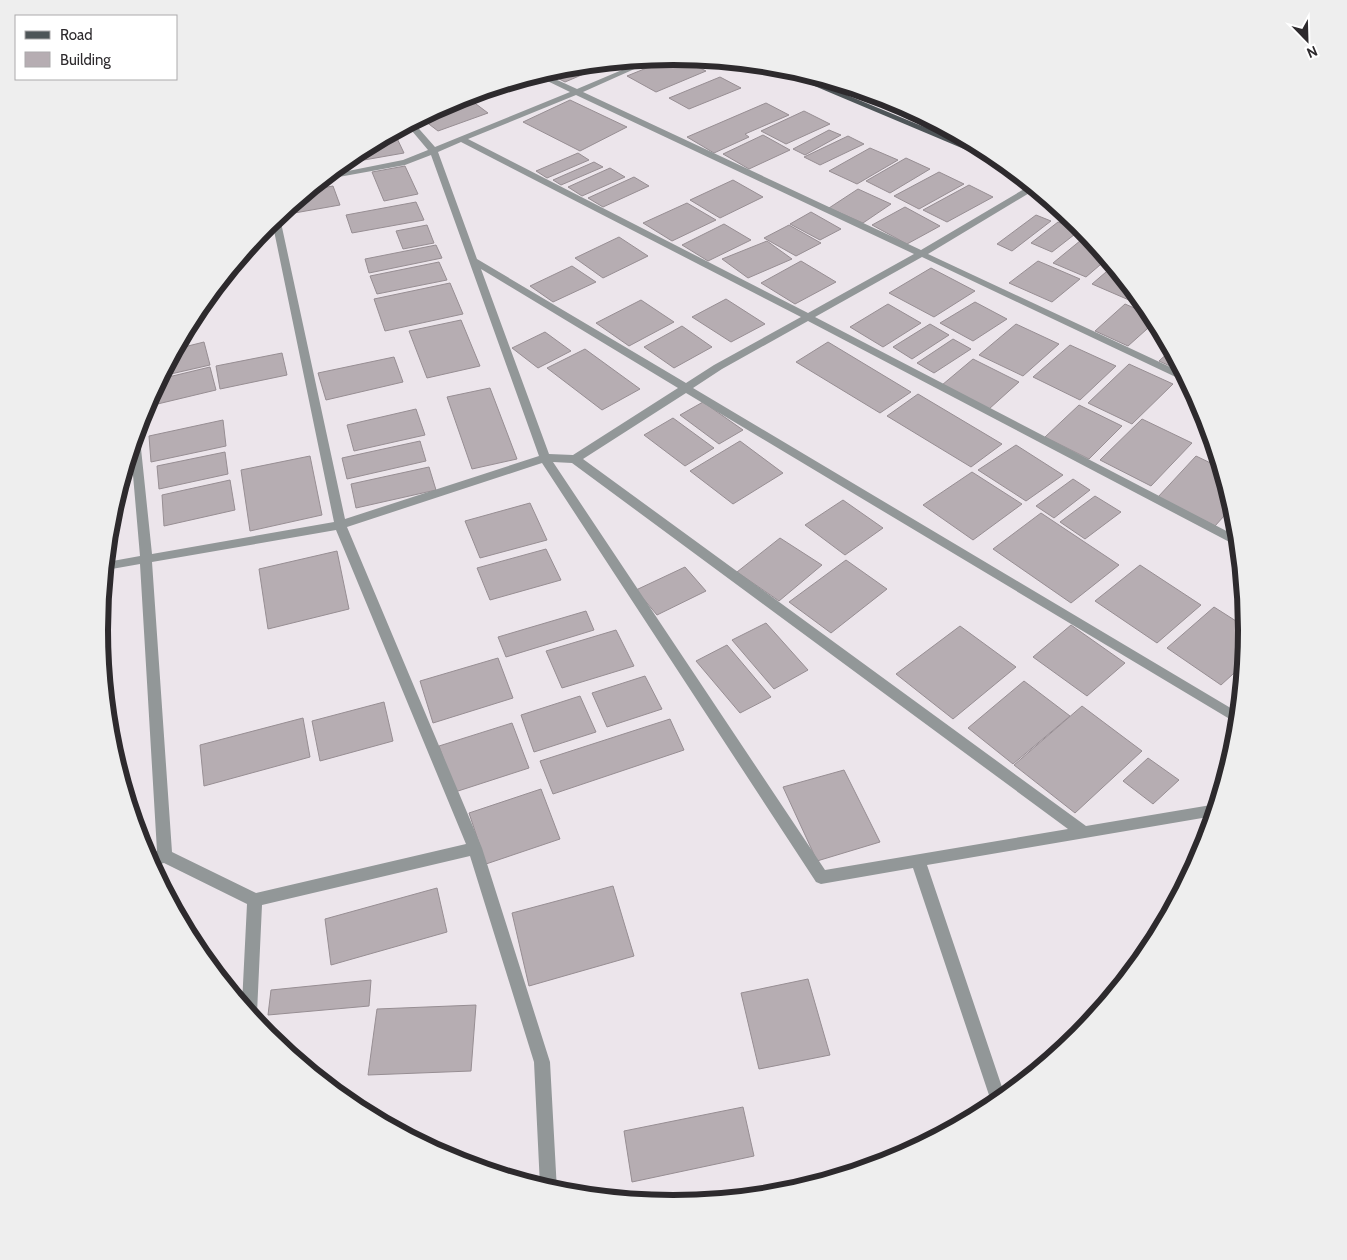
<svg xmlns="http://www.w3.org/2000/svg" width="1347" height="1260" viewBox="0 0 1347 1260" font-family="Cabin,sans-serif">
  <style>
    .building { fill: #b6adb2; stroke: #978e93 }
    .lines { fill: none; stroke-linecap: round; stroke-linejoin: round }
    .street { fill: #929798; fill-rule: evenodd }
    .primary { fill: #4e5558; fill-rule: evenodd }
    .rim { fill: none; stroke: #2d2a2d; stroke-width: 6 }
  </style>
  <rect width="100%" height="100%" fill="#ece5eb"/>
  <g class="building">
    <polygon points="676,56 706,71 656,92 627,76"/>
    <polygon points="591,64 598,68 565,82 546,72 562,67"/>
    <polygon points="720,77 741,88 689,109 669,98"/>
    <polygon points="468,98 488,113 438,131 421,118 441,107"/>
    <polygon points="570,100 627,127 580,151 523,122"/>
    <polygon points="766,103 789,115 745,134 749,137 714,153 687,137"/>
    <polygon points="804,111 830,124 786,144 761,131"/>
    <polygon points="829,130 841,135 805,155 793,149"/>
    <polygon points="394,132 404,153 341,164 355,153"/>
    <polygon points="763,135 790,150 749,169 723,154"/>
    <polygon points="848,136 864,144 820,165 804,157"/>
    <polygon points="870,148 898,160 857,184 829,171"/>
    <polygon points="578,153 589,160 547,178 536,171"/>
    <polygon points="906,158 930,169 890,193 866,181"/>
    <polygon points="594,162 603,167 561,185 553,180"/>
    <polygon points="405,166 418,194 384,201 372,172"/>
    <polygon points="610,168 625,177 582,196 568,187"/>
    <polygon points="939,172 964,184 919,209 894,196"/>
    <polygon points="634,177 649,186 603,207 588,198"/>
    <polygon points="733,180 763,197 720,218 690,200"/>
    <polygon points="969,185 993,197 947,222 923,210"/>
    <polygon points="333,186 340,205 283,215 282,212 310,190"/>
    <polygon points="858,189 891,204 863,223 829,208"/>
    <polygon points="416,202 424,220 352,233 346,215"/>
    <polygon points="687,203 716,220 672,241 643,223"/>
    <polygon points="905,207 940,226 907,244 872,225"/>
    <polygon points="811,212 841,229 820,240 790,224"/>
    <polygon points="1036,215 1051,221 1012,251 997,244"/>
    <polygon points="1058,222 1079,231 1052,252 1031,243"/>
    <polygon points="724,224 751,240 708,261 682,245"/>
    <polygon points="427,225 434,243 403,249 396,231"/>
    <polygon points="789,225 821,243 796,256 764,238"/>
    <polygon points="1086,236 1090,237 1107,259 1086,277 1053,263"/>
    <polygon points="619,237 648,256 603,278 575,258"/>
    <polygon points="767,241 792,259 748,278 722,259"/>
    <polygon points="436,245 442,258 369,273 365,259"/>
    <polygon points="801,261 836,282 795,304 761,283"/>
    <polygon points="1038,261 1080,279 1052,302 1009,283"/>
    <polygon points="439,262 447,280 377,294 370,276"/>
    <polygon points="572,266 596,282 553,302 530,286"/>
    <polygon points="1113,266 1136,293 1129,300 1092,284"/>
    <polygon points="931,268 975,291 934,317 889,293"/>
    <polygon points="450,283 463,314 385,331 374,299"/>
    <polygon points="1139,297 1150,310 1132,303"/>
    <polygon points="726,299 765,324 731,342 692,317"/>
    <polygon points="641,300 674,322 629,346 596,323"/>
    <polygon points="975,302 1007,319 973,341 940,323"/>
    <polygon points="888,304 921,323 883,347 850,327"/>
    <polygon points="1125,304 1153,316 1156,321 1128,346 1095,331"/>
    <polygon points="461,320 480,366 427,378 409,331"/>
    <polygon points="930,324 949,335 912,359 893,347"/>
    <polygon points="1016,324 1059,344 1023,376 979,355"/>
    <polygon points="682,326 712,347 674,368 644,347"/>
    <polygon points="545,332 571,351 538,368 512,348"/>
    <polygon points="953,339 971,349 934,373 917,363"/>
    <polygon points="204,342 210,365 162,376 176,349"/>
    <polygon points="828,342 911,392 880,413 796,362"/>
    <polygon points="1070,345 1116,366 1080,400 1033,377"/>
    <polygon points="585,349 640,389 602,410 547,368"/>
    <polygon points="1171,350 1183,372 1159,361"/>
    <polygon points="282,353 287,375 220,389 216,366"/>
    <polygon points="394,357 403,382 326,400 318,373"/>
    <polygon points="973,359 1019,382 989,409 942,385"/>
    <polygon points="1129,364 1173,384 1132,424 1088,403"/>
    <polygon points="210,367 216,390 145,407 160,379"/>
    <polygon points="490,388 517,459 472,469 447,397"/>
    <polygon points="918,394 1002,444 971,467 887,416"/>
    <polygon points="703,402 743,430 719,444 680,415"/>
    <polygon points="1079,405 1122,426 1089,459 1045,437"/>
    <polygon points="416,409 425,435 354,451 347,425"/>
    <polygon points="673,418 714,448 685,466 644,435"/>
    <polygon points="1142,419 1192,443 1151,486 1100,460"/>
    <polygon points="223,420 226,446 151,462 149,436"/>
    <polygon points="420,441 426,461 347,479 342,458"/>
    <polygon points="740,441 783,473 733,504 690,471"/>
    <polygon points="1016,445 1063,475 1026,501 978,470"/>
    <polygon points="225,452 228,474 159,489 157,466"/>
    <polygon points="310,456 322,515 250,531 241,470"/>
    <polygon points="1196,456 1221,468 1233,506 1215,526 1158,497"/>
    <polygon points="429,467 436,490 356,508 351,484"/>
    <polygon points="972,472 1022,504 973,540 923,505"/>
    <polygon points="1073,479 1090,490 1054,518 1036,506"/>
    <polygon points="230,480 235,510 164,526 162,495"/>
    <polygon points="1095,496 1121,512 1085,539 1060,522"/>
    <polygon points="843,500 883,528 845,555 805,525"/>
    <polygon points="530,503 547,540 480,558 465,521"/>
    <polygon points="1041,513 1119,565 1071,603 993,549"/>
    <polygon points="780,538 822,565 779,601 737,572"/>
    <polygon points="546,549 561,580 490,600 477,568"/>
    <polygon points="337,551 349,609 268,629 259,569"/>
    <polygon points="846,560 887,589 831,633 789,602"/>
    <polygon points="1140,565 1201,605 1157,643 1095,601"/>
    <polygon points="685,567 706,591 657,615 636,590"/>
    <polygon points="1214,607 1247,628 1247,630 1244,664 1221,685 1167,648"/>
    <polygon points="586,611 594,630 506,657 498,637"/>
    <polygon points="766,623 808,670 774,689 732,640"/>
    <polygon points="1071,625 1125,663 1087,696 1033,657"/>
    <polygon points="960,626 1016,667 953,719 896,674"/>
    <polygon points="616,630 634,666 562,688 546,651"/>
    <polygon points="727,645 771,697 740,713 696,661"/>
    <polygon points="498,658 513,698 433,723 420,681"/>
    <polygon points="645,676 662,709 607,727 592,693"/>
    <polygon points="1024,681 1070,716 1013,764 968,728"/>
    <polygon points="580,696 596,732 534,752 521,715"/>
    <polygon points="384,702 393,741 320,761 312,721"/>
    <polygon points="1082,706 1142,751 1075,813 1014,765"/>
    <polygon points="303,718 310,757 204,786 200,745"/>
    <polygon points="670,719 684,750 553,794 540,761"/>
    <polygon points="512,723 529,768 455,792 439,746"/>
    <polygon points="1148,758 1179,780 1153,804 1123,781"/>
    <polygon points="844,770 880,842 817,861 783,787"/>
    <polygon points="541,789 560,839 486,864 469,813"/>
    <polygon points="613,886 634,956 529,986 512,913"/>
    <polygon points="437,888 447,932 331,965 325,919"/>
    <polygon points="808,979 830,1055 759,1069 741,993"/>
    <polygon points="371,980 369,1006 268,1015 271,990"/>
    <polygon points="476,1005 471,1071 368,1075 377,1009"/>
    <polygon points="743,1107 754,1156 632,1182 624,1131"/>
  </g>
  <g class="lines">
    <g class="street">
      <path d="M659,58L583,92L921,250L1031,185L1036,189L928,254L1183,373L1188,381L1182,380L922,257L815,317L1238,537L1239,547L808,321L722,369L693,388L1239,713L1238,724L686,393L583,459L1086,826L1217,804L1214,816L927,865L1005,1096L993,1107L913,868L821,884L816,882L542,463L347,527L482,848L550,1062L557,1191L540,1186L534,1062L470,856L262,905L257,1013L255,1018L242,1004L247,904L164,863L152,866L146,855L157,851L140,564L106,570L107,562L140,556L131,452L136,436L140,439L152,554L334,522L272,221L278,216L280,218L345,519L539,456L431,155L405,165L322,180L328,175L403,160L428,150L407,125L413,122L435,147L570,92L535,75L542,73L577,89L648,59ZM576,95L914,254L808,313L468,139ZM461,142L801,317L714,365L686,383L477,259L438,152ZM481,269L678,388L573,455L549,454ZM553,462L572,463L1068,829L825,870ZM336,530L466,844L256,893L172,852L152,562Z"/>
      <polygon points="810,75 817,77 804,82 800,80"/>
    </g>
    <polygon class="primary" points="767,66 779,67 997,157 1007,165 1002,165"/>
  </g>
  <path d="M0 0H1347V1260H0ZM108 630a565 565 0 1 1 1130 0a565 565 0 1 1-1130 0Z" fill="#eee" fill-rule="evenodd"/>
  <path class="rim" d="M108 630a565 565 0 1 1 1130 0a565 565 0 1 1-1130 0Z"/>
  <rect x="15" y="15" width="162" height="65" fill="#ffffff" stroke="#abaaab"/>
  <rect x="25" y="31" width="25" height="8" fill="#4e5558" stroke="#abaaab"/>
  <text x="60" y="40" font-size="15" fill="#2d2a2d">Road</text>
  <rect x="25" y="52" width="25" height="15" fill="#b6adb2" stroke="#abaaab"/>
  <text x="60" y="65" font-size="15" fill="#2d2a2d">Building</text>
  <g transform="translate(1307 40) rotate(157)" stroke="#ffffff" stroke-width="4" paint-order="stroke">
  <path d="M0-4L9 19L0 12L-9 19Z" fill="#2d2a2d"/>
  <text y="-8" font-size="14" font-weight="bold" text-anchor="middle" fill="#2d2a2d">N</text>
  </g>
</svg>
